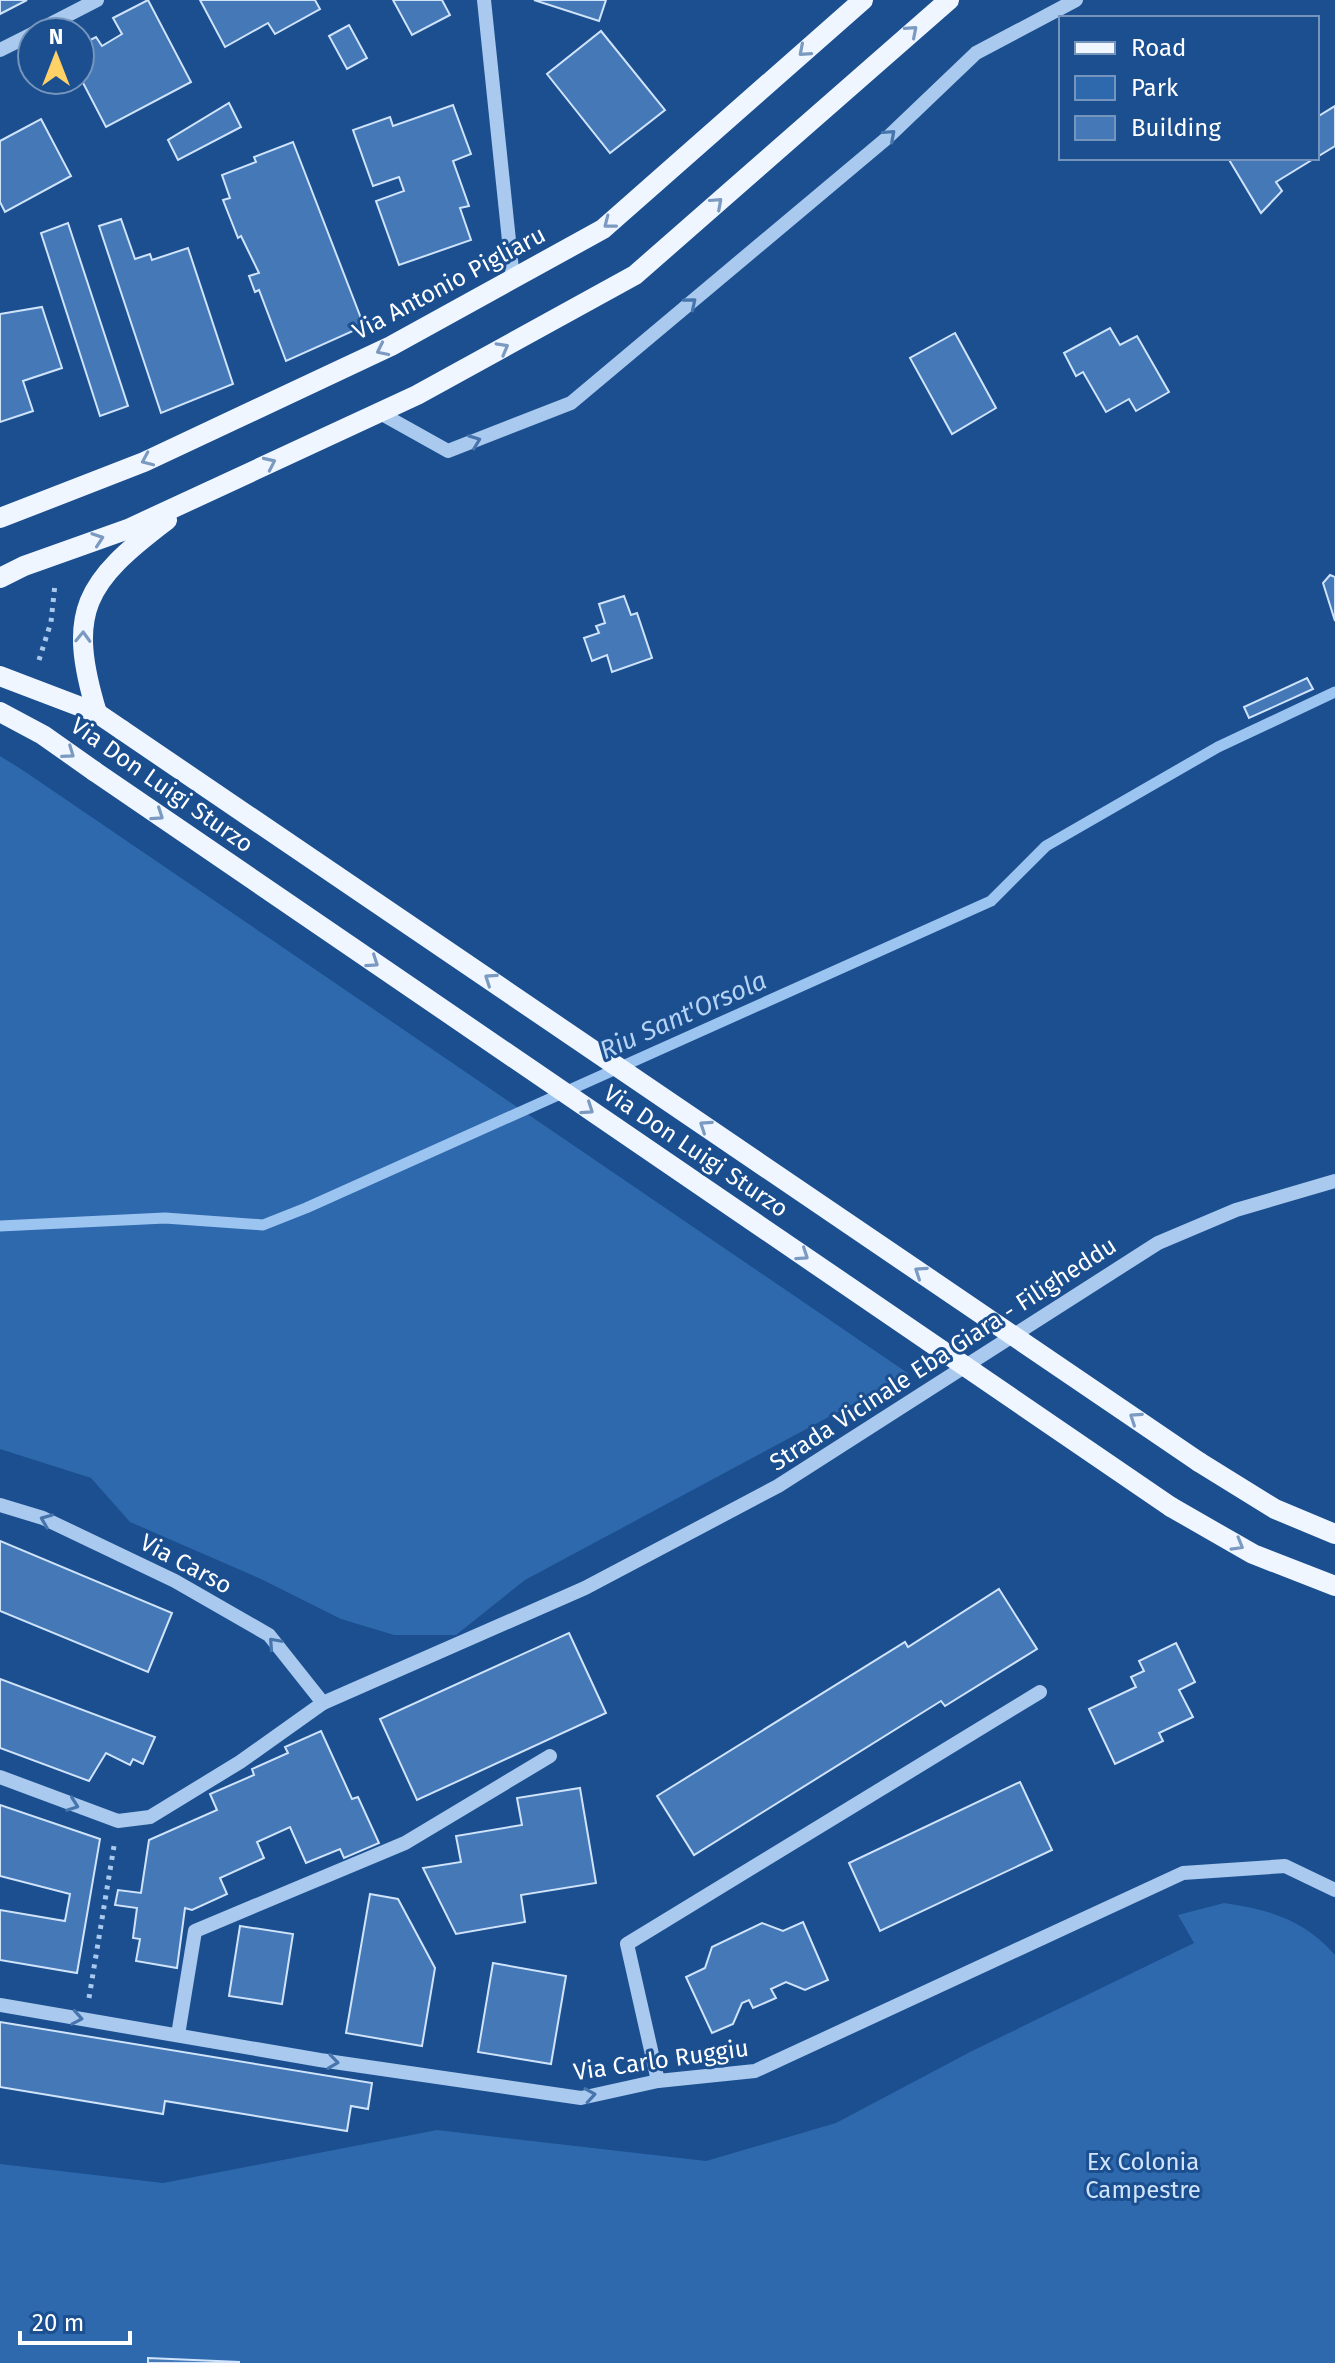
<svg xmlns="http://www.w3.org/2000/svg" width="1335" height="2363" viewBox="0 0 1335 2363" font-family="'Fira Sans',sans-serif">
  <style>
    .green { fill: #2e69ad }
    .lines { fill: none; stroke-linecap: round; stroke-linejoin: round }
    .stream { stroke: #9cc4f0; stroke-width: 11 }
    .building { fill: #4478b7; stroke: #cfe3fa; stroke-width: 2 }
    .path { stroke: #a9c9ee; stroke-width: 5; stroke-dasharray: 4 6; stroke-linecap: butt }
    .minor { stroke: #a9c9ee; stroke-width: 14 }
    .major { stroke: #f0f6ff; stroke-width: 20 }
    .major-bridge { stroke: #f0f6ff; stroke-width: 20 }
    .oneway { stroke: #7b9ac1 }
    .oneway2 { stroke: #4674ac }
    .labels { text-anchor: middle; stroke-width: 6; stroke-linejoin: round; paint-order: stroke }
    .street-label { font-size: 24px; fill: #fff; stroke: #1b4f8f }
    .park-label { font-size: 24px; fill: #cfe3fa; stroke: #1b4f8f }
    .water-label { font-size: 26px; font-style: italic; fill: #b5d3f5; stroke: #1b4f8f }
  </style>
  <rect width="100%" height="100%" fill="#1b4f8f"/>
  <g class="green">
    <polygon points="0,756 21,769 909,1374 525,1580 456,1635 394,1635 341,1619 261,1579 130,1522 91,1478 0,1449"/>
    <path d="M1224,1903C1268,1909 1305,1920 1335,1955V2363H0V2164L163,2183L437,2130L706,2161L836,2123L970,2052L1194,1943L1178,1915Z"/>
  </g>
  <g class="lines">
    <polyline class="stream" points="0,1226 165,1218 263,1225 306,1208 991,901 1046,846 1218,747 1335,692"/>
  </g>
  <g class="building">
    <polygon points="0,0 27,0 0,14"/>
    <polygon points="148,0 191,82 106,127 80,77 80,45 96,37 102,46 122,34 113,18"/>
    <polygon points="200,0 315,0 320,9 275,34 268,23 225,47"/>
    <polygon points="393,0 442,0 450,15 412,35"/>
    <polygon points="534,0 606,0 599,21"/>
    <polygon points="349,25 367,58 347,69 329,36"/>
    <polygon points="601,31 665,110 610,153 547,74"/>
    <polygon points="229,103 241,127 178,160 168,140"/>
    <polygon points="453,105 471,154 453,161 469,206 460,208 471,240 399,265 376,201 404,191 399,177 373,186 353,130 390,117 393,126"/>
    <polygon points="1335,106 1335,146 1317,157 1317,117"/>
    <polygon points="41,119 71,176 5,212 0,202 0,141"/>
    <polygon points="293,142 364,326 286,361 259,290 255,292 249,276 259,273 241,236 238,238 223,200 230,198 222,175 256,162 254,157"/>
    <polygon points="1228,158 1315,158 1276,182 1282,191 1261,213"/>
    <polygon points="121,219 135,259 150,254 152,260 188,248 233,384 161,413 99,226"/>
    <polygon points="68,223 128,406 100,416 41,233"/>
    <polygon points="42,307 62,368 23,381 33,411 0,422 0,314"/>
    <polygon points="1110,328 1120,345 1137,336 1169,392 1136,411 1129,399 1106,412 1083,372 1076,376 1064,353"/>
    <polygon points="955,333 996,408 952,434 910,358"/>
    <polygon points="1330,575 1335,577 1335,621 1323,583"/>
    <polygon points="624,596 631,615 637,613 652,658 612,672 607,655 592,661 584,638 599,633 596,626 605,623 599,604"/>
    <polygon points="1307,678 1313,689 1249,718 1244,707"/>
    <polygon points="0,1541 172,1613 148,1672 0,1611"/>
    <polygon points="999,1589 1037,1649 945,1706 941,1701 694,1855 657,1796 905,1642 908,1647"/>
    <polygon points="569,1633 606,1713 417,1800 380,1719"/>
    <polygon points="1176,1643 1195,1682 1179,1690 1193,1717 1159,1733 1163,1741 1115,1764 1089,1709 1136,1687 1131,1677 1144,1671 1139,1661"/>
    <polygon points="0,1679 155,1737 143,1764 133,1759 130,1765 106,1753 89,1781 0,1748"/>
    <polygon points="321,1731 352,1799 358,1797 379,1843 344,1858 340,1849 306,1863 290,1827 257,1842 264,1858 220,1878 227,1894 192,1910 185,1908 177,1968 136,1961 140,1939 133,1938 137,1908 115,1905 118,1890 141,1893 149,1840 217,1810 210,1794 254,1775 252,1769 288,1753 285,1747"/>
    <polygon points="1020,1782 1052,1850 880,1931 849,1863"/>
    <polygon points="580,1788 596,1883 521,1895 525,1922 456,1934 423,1868 461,1862 456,1836 522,1825 517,1798"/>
    <polygon points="0,1805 100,1839 77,1973 0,1960 0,1910 65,1921 70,1894 0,1876"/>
    <polygon points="370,1894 398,1899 435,1968 422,2046 346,2033"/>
    <polygon points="803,1922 828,1980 805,1990 786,1982 771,1989 776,1998 753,2008 749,2000 742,2003 733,2024 712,2033 686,1977 705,1968 712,1947 762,1923 783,1931"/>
    <polygon points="240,1926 293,1934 282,2004 229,1996"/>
    <polygon points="493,1963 566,1976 551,2064 478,2052"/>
    <polygon points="0,2022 372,2083 368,2109 351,2106 347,2131 165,2101 163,2114 0,2087"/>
    <polygon points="148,2358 239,2362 239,2363 148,2363"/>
  </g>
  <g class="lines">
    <g class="path">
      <polyline points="39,660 51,622 55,584"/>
      <polyline points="89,1998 114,1846"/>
    </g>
    <g class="minor">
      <polyline points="484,0 513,279"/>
      <polyline points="35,32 97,0"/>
      <polyline points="0,50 32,34"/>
      <polyline points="380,413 448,451 571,403 887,138 976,53 1076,0"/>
      <polyline points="0,1505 43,1518 175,1581 269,1635 323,1703"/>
      <polyline points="0,1777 118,1821 150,1817 240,1762 323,1703 585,1588 778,1486 1158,1243 1236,1210 1335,1181"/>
      <polyline points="0,2005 320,2060 581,2098 658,2081 755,2071 1183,1873 1285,1866 1335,1890"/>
      <polyline points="178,2035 195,1931 405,1843 550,1756"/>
      <polyline points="658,2081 627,1944 1040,1692"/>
    </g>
    <g class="major">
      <polyline points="0,518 144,462 391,346 603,229 863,0"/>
      <polyline points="0,578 24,566 128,529 417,395 635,275 949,0"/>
      <polyline points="0,676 97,713 122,730"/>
      <polyline points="0,712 43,735 94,771"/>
      <path d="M97,713C66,611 85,582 167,520"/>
      <polyline points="1199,1462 1275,1509 1335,1534"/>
      <polyline points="1171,1507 1253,1554 1335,1586"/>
    </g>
    <g class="major-bridge">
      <polyline points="122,730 1199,1462"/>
      <polyline points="94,771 1171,1507"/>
    </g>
  </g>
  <defs><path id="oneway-chevron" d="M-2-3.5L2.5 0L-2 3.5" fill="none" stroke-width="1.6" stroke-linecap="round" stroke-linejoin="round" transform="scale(2)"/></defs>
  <g class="oneway">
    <use href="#oneway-chevron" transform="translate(912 31) rotate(-41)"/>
    <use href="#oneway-chevron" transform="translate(804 51) rotate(139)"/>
    <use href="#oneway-chevron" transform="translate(717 203) rotate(-42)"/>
    <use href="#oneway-chevron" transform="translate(609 223) rotate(142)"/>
    <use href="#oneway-chevron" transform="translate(503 348) rotate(-29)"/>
    <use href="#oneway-chevron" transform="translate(382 350) rotate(154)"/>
    <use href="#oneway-chevron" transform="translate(147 460) rotate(156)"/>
    <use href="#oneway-chevron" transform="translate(270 463) rotate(-25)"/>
    <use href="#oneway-chevron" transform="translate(98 539) rotate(-19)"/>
    <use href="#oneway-chevron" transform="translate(83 637) rotate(-88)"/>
    <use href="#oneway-chevron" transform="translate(69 753) rotate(35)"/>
    <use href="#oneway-chevron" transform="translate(158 815) rotate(34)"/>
    <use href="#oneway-chevron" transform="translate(373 962) rotate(34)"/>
    <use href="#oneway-chevron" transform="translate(490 979) rotate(-146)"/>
    <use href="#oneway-chevron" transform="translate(588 1109) rotate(34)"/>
    <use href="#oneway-chevron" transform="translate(705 1126) rotate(-146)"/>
    <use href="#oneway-chevron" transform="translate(803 1255) rotate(34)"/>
    <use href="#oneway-chevron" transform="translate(920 1272) rotate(-146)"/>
    <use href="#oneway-chevron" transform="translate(1135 1418) rotate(-146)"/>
    <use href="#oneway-chevron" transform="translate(1238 1545) rotate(30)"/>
  </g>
  <g class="oneway2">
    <use href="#oneway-chevron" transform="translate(890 135) rotate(-42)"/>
    <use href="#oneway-chevron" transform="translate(691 303) rotate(-40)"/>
    <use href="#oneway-chevron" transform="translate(475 441) rotate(-21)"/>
    <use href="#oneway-chevron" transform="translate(46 1520) rotate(-158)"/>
    <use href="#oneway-chevron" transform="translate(274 1643) rotate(-132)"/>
    <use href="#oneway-chevron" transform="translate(73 1805) rotate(20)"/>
    <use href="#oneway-chevron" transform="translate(77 2018) rotate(10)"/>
    <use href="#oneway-chevron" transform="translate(333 2062) rotate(8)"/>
    <use href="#oneway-chevron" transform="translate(590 2095) rotate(-9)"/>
  </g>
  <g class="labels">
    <g class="street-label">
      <text transform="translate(449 283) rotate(-28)" y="8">Via Antonio Pigliaru</text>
      <text transform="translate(162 785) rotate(35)" y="8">Via Don Luigi Sturzo</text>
      <text transform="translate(696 1151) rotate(34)" y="8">Via Don Luigi Sturzo</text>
      <text transform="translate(943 1354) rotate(-33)" y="8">Strada Vicinale Eba Giara - Filigheddu</text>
      <text transform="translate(186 1564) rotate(28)" y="8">Via Carso</text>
      <text transform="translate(661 2060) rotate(-8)" y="8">Via Carlo Ruggiu</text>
    </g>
    <g class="park-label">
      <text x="1143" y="2170">Ex Colonia<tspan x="1143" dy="28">Campestre</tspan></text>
    </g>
    <g class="water-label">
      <text transform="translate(683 1015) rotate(-24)" y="9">Riu Sant'Orsola</text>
    </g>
  </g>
  <rect x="1059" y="16" width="260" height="144" fill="#1b4f8f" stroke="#7695bc" stroke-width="2"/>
  <rect x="1075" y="42" width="40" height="12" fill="#f0f6ff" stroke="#7695bc" stroke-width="2"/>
  <text x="1131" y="56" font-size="24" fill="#ffffff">Road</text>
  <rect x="1075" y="76" width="40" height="24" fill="#2e69ad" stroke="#7695bc" stroke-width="2"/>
  <text x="1131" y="96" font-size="24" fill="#ffffff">Park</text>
  <rect x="1075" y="116" width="40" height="24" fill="#4478b7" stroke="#7695bc" stroke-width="2"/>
  <text x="1131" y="136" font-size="24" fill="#ffffff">Building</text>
  <g transform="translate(56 56)"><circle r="38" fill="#1b4f8f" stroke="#7695bc" stroke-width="2"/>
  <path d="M0-6L14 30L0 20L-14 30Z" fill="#ffd166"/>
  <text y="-12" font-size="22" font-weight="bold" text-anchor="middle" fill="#ffffff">N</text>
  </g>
  <path d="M20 2331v12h110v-12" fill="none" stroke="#ffffff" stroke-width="4"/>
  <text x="32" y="2331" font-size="24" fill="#ffffff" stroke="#1b4f8f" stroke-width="6" paint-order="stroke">20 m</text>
</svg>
